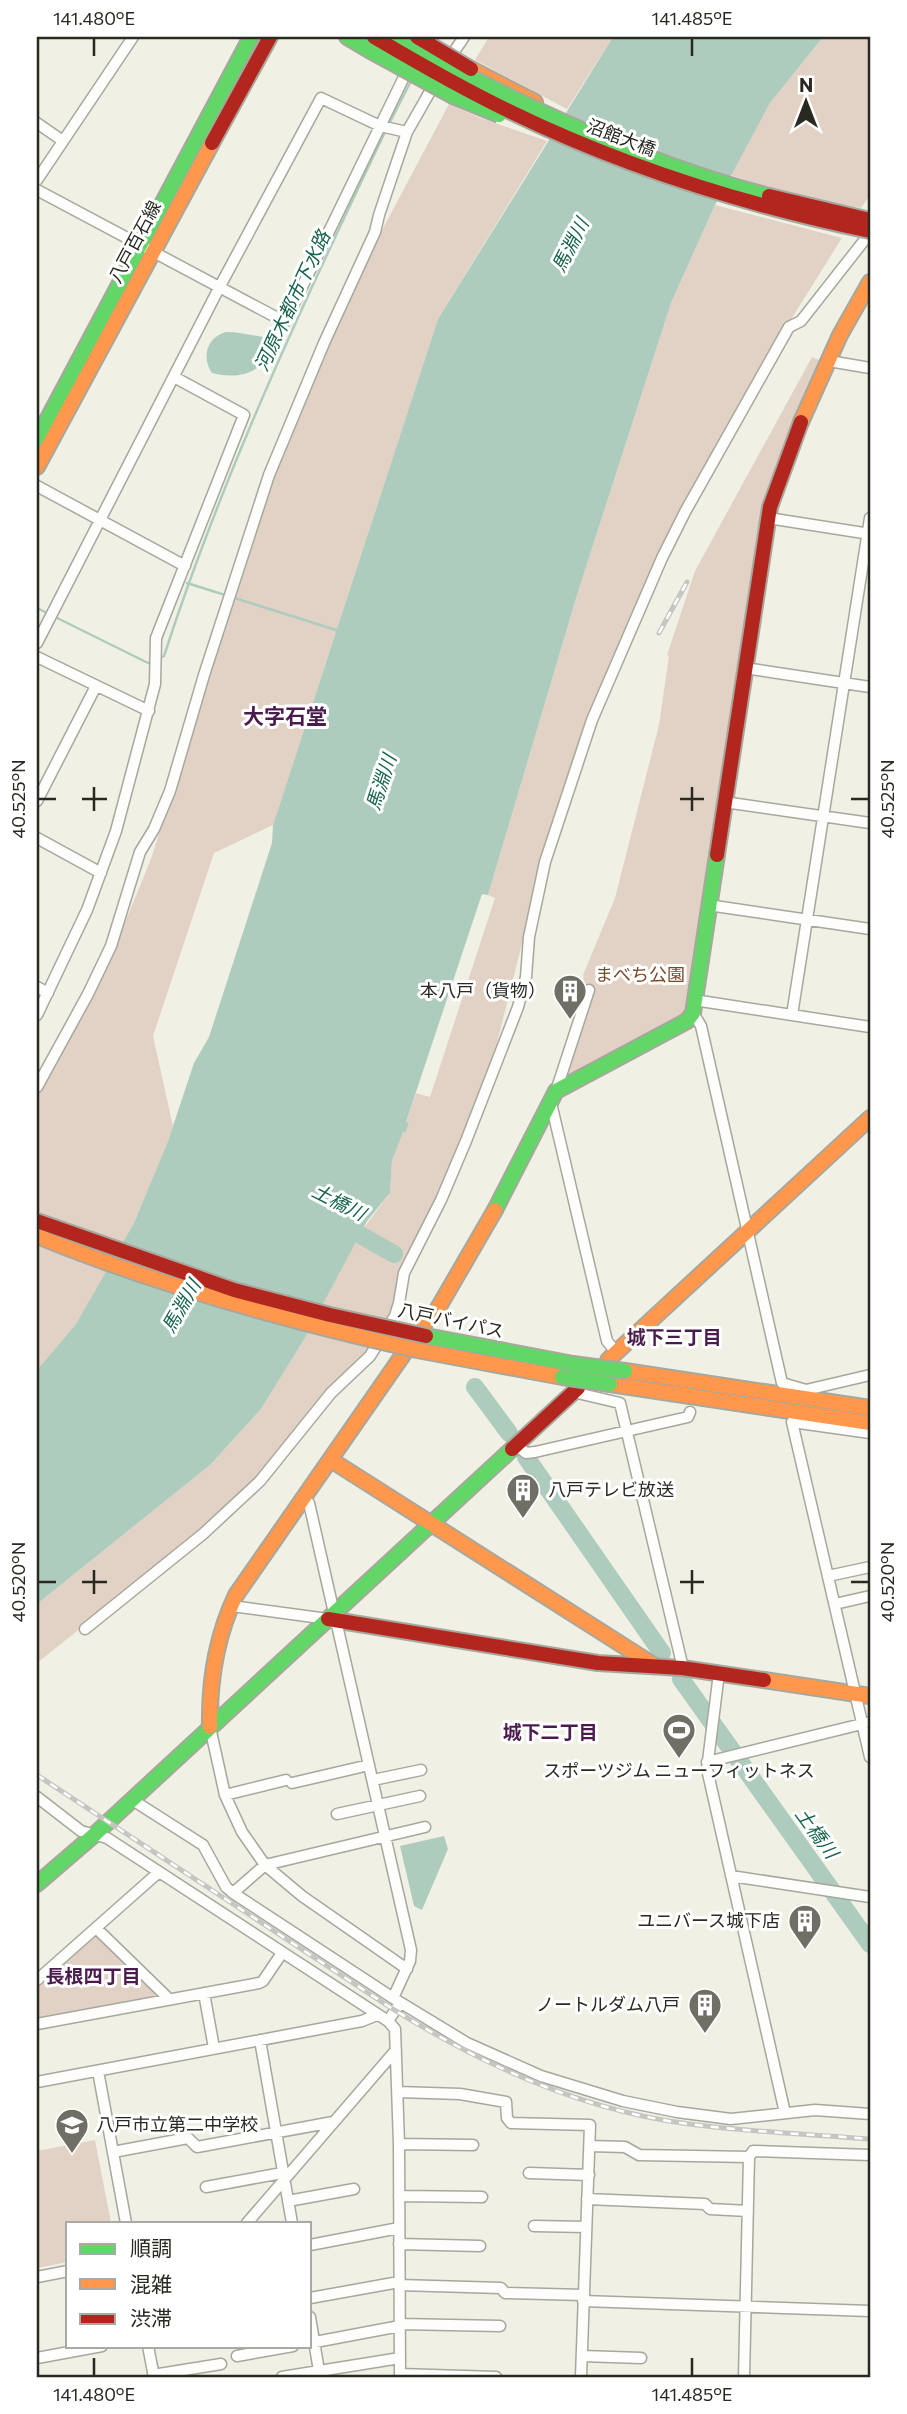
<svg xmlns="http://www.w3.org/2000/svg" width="907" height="2414" viewBox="0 0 907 2414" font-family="Commissioner,'Noto Sans JP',sans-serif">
	<rect width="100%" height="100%" fill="#f0f0e4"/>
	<path fill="#e2d2c5" d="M489 37H613L567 109 475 60Z
		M823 37H870V195L861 208 796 196 730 175 770 103Z
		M449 104 478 117 547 141 438 319 273 825 214 853 153 1036 173 1126 168 1141 134 1223 105 1276 76 1324 37 1370V1096L92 998 112 954 151 859 271 482 327 347 370 253Z
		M715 205 842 238 753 380 682 510 589 718 543 860 492 1063 438 1199 399 1273 394 1302 389 1314 365 1353 257 1479 202 1531 37 1663V1604L210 1465 261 1409 305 1338 360 1233 390 1193 392 1161 403 1131 406 1132 409 1124 406 1122 416 1093 430 1097 495 898 488 895 577 595 671 303Z
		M812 357 821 361 762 506 687 1008 681 1017 570 1080 564 1074 586 992 583 975 615 898 659 725 669 656 667 655 695 571Z
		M92 1935H97L156 1993 154 1997 37 2020V1984Z
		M95 2140 111 2223H68V2262L37 2268V2151Z"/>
	<path fill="#aeccbd" d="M613 37H823L770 103 715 205 671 303 577 595 488 895 482 894 406 1122 409 1123 406 1132H403L392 1161 390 1193 367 1221 305 1338 261 1409 210 1465 37 1604V1370L76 1324 134 1223 168 1141 194 1063 209 1037 272 843 273 825 438 319Z
		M226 332C241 332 255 336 269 338L272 345C265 373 239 380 212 373 201 357 207 337 226 332Z
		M444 1836 448 1849 422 1910 414 1906 400 1846Z"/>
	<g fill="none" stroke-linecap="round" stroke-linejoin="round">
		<path stroke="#aeccbd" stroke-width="2.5" d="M388 126 412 79
			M187 583 336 630
			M37 608 148 663 154 661
			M160 658 164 656C223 474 303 303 385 132"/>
		<path stroke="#aeccbd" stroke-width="18" d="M341 1224 394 1254
			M475 1387 509 1433
			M526 1457 662 1653
			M681 1679 870 1944"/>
		<defs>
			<path id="street" d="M447 62 464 37
				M37 123 63 141
				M407 132 436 81
				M37 180 133 37
				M37 190 285 322 403 79
				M829 361 870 368
				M37 486 185 566
				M768 518 870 534
				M37 643 219 288 321 98 380 126 407 132 379 215 375 232 324 343 269 475 204 675 170 791 154 829 140 852 111 946 88 994 37 1087
				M37 657 149 711
				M745 668 870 687
				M37 801 96 686
				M724 802 870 823
				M37 838 101 873
				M708 905 870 929
				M37 987 48 993
				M510 989 522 993
				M694 1000 870 1027
				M693 1013 701 1026 782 1383 806 1390 870 1375
				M37 1015 87 910 116 831 155 684 156 638 244 415 174 377
				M792 1015 870 518
				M556 1091 589 990
				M551 1103 607 1341 616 1352
				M573 1392 620 1403 683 1668
				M870 1433 792 1422 870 1757
				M516 1445 526 1453 535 1452 688 1417 690 1412
				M305 1499 309 1503 334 1613
				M828 1576 870 1567
				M835 1604 870 1596
				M232 1606 328 1619 337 1625C362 1734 387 1842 411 1950L410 1961 393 1998 233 1893 265 1865 425 1827
				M85 1629 203 1534 260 1481 331 1393 370 1356 395 1316 399 1303 404 1273 441 1200 466 1141 518 1007 526 977 529 937 545 862 592 720 662 558 685 512 789 327 801 321 870 233
				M719 1673 707 1769 785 2113
				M210 1727 225 1795 242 1832 265 1865 302 1896 407 1969
				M707 1762 870 1722
				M373 1780 421 1770
				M292 1783 369 1765
				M225 1795 286 1780
				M37 1797 81 1831 107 1838 388 2021 395 2029 399 2144 400 2377
				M131 1799 203 1845 226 1887 233 1893
				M337 1814 420 1796
				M731 1876 870 1897
				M96 1928 169 1999
				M37 1980 159 1872
				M204 1993 214 2048
				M393 1998 467 2043 541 2076 623 2101 677 2112 731 2119 815 2110 870 2114
				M388 2021 400 2003
				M37 2024 259 1983 263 1981 282 1953
				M260 2040 292 2223
				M98 2071 126 2223
				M37 2082 362 2021 377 2015
				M398 2092 460 2094 506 2102 507 2118 511 2123 590 2125 581 2377
				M399 2144 473 2145
				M590 2146 625 2147 639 2155 749 2157
				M113 2152 188 2138 197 2147 333 2122
				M529 2173 589 2175
				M206 2187 282 2173
				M399 2196 482 2197
				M587 2199 705 2204 710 2209 748 2211
				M288 2201 354 2189
				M247 2223 396 2050
				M534 2226 586 2227
				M399 2244 480 2246
				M310 2245 399 2228
				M37 2277 68 2271
				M399 2285 501 2288 505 2293 583 2295
				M310 2298 399 2282
				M583 2301 870 2311
				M310 2317 319 2371
				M400 2324 500 2326
				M310 2343 400 2326
				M148 2346 154 2377
				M237 2356 293 2346
				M582 2356 641 2358
				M37 2358 102 2346
				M400 2374 496 2377
				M153 2375 221 2364
				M282 2377 400 2358
				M744 2377 749 2157 753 2151 870 2155"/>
			<path id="fast" d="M347 37 369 50
				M37 439 251 37
				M495 1210 556 1091 687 1021 693 1013 717 855
				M426 1336 573 1364
				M37 1884 94 1835 512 1449"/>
			<path id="slow" d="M471 69 535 102
				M801 422 840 335 870 282
				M37 467 212 143
				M417 1350 562 1377
				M608 1360 870 1118
				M625 1371 870 1408
				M610 1384 870 1423
				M331 1460 655 1666
				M764 1680 870 1696
				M210 1727C209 1681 216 1637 236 1595L430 1316 437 1310 495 1210"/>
			<path id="jam" d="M212 143 270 37
				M717 855 770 507 801 422
				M512 1449 578 1388
				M328 1619 598 1663 682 1668 764 1680"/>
		</defs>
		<use href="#street" stroke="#a7a79e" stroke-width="13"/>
		<use href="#fast" stroke="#a7a79e" stroke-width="18"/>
		<use href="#slow" stroke="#a7a79e" stroke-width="18"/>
		<use href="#jam" stroke="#a7a79e" stroke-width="18"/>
		<use href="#street" stroke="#fdfdfb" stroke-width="10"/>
		<use href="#fast" stroke="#63d668" stroke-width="14"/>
		<use href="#slow" stroke="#ff974d" stroke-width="14"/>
		<use href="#jam" stroke="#b3261e" stroke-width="14"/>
		<defs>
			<path id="rail" d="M659 633 687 582
				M37 1775 388 2006C480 2064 580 2110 689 2124 749 2132 810 2134 870 2139"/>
		</defs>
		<use href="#rail" stroke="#c5c5c2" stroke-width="5"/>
		<use href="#rail" stroke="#fff" stroke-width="2.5" stroke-dasharray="8" stroke-linecap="butt"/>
		<defs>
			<path id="fast-bridge" d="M396 37C515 103 637 161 769 196
				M369 50 455 97 499 115
				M573 1364 625 1371
				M562 1377 610 1384"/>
			<path id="slow-bridge" d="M37 1236C160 1286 287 1321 417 1350"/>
			<path id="jam-bridge" d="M374 37C418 63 463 89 509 111 624 167 745 205 870 231
				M417 37 471 69
				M769 196 870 220
				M37 1221 234 1290 330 1315 426 1336"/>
		</defs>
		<use href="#fast-bridge" stroke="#a7a79e" stroke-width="18" stroke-linecap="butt"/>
		<use href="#slow-bridge" stroke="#a7a79e" stroke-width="18" stroke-linecap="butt"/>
		<use href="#jam-bridge" stroke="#a7a79e" stroke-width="18" stroke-linecap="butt"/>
		<use href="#fast-bridge" stroke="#63d668" stroke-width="14"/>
		<use href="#slow-bridge" stroke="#ff974d" stroke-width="14"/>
		<use href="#jam-bridge" stroke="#b3261e" stroke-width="14"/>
	</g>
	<path fill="none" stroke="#292921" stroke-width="2.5" d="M94 38V56M692 38V56M94 787V811M692 787V811M38 799H56M82 799H107M680 799H704M851 799H869M94 1570V1594M692 1570V1594M38 1582H56M82 1582H107M680 1582H704M851 1582H869M94 2358V2376M692 2358V2376"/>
	<defs>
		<symbol id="building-pin" viewBox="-11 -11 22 30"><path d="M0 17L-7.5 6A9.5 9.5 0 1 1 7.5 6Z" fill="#6f6f65" stroke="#fff"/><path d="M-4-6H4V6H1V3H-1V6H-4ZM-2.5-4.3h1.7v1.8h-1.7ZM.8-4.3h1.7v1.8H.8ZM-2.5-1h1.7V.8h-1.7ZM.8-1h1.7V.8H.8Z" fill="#fff"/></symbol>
		<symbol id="stadium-pin" viewBox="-11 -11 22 30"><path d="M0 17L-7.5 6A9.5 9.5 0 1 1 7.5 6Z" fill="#6f6f65" stroke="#fff"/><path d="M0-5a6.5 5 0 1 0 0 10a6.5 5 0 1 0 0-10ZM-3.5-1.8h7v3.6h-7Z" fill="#fff"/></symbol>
		<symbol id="school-pin" viewBox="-11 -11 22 30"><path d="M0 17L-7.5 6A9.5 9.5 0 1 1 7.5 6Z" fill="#6f6f65" stroke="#fff"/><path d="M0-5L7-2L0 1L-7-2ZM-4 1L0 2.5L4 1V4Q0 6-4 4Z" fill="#fff"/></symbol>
	</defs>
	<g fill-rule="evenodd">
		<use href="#building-pin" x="551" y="972" width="38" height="52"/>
		<use href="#building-pin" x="504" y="1471" width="38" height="52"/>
		<use href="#stadium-pin" x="660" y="1711" width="38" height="52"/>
		<use href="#building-pin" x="786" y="1902" width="38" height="52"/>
		<use href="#building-pin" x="686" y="1986" width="38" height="52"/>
		<use href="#school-pin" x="53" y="2106" width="38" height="52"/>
	</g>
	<g text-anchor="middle" stroke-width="6" stroke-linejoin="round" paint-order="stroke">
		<g font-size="18" fill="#292921" stroke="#fff">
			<text transform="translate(621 138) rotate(21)" y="6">沼館大橋</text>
			<text transform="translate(135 242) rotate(-62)" y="6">八戸百石線</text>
			<text transform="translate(451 1321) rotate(12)" y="6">八戸バイパス</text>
		</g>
		<g font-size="18" fill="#7b4929" stroke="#fff">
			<text x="640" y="981">まべち公園</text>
		</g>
		<g font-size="18" fill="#292921" stroke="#fff" text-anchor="end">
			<text x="546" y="997">本八戸（貨物）</text>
			<text x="548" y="1496" text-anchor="start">八戸テレビ放送</text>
			<text x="679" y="1777" text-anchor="middle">スポーツジム ニューフィットネス</text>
			<text x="780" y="1927">ユニバース城下店</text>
			<text x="680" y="2011">ノートルダム八戸</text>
			<text x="96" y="2131" text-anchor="start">八戸市立第二中学校</text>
		</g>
		<g font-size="19" font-style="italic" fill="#16634b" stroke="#fff">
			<text transform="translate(570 245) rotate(-63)" y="7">馬淵川</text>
			<text transform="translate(292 301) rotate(-65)" y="7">河原木都市下水路</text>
			<text transform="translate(381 782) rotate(-72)" y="7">馬淵川</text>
			<text transform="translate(339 1202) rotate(27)" y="7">土橋川</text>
			<text transform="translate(181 1306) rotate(-60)" y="7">馬淵川</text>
			<text transform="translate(817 1833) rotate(54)" y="7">土橋川</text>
		</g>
		<g font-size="19" font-weight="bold" fill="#4a1c4e" stroke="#fff">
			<text x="674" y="1344">城下三丁目</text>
			<text x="550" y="1739">城下二丁目</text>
			<text x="93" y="1983">長根四丁目</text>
		</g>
		<g font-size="21" font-weight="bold" fill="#4a1c4e" stroke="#fff">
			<text x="285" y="724">大字石堂</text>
		</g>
	</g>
	<rect width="907" height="2414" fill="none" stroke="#ffffff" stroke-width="77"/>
	<rect x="66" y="2222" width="245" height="126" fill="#ffffff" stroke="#a9a9a6" stroke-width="2"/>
	<rect x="80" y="2244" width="35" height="10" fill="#63d668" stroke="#a9a9a6" stroke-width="2"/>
	<text x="130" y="2256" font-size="21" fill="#292921">順調</text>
	<rect x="80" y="2279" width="35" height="10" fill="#ff974d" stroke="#a9a9a6" stroke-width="2"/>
	<text x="130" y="2292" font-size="21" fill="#292921">混雑</text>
	<rect x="80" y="2314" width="35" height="10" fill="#b3261e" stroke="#a9a9a6" stroke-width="2"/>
	<text x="130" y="2326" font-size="21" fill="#292921">渋滞</text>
	<g transform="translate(806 102)" stroke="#ffffff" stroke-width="5" paint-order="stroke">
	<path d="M0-5L12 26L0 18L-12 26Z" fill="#292921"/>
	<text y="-10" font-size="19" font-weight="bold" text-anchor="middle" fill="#292921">N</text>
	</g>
	<rect x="38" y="38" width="831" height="2338" fill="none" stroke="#292921" stroke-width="2.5"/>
	<g font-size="18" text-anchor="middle" fill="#292921">
		<text x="94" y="25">141.480°E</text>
		<text x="692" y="25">141.485°E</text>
		<text transform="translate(19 799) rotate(-90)" y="6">40.525°N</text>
		<text transform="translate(888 799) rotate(-90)" y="6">40.525°N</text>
		<text transform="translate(19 1582) rotate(-90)" y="6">40.520°N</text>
		<text transform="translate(888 1582) rotate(-90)" y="6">40.520°N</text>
		<text x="94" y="2401">141.480°E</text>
		<text x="692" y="2401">141.485°E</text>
	</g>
</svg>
